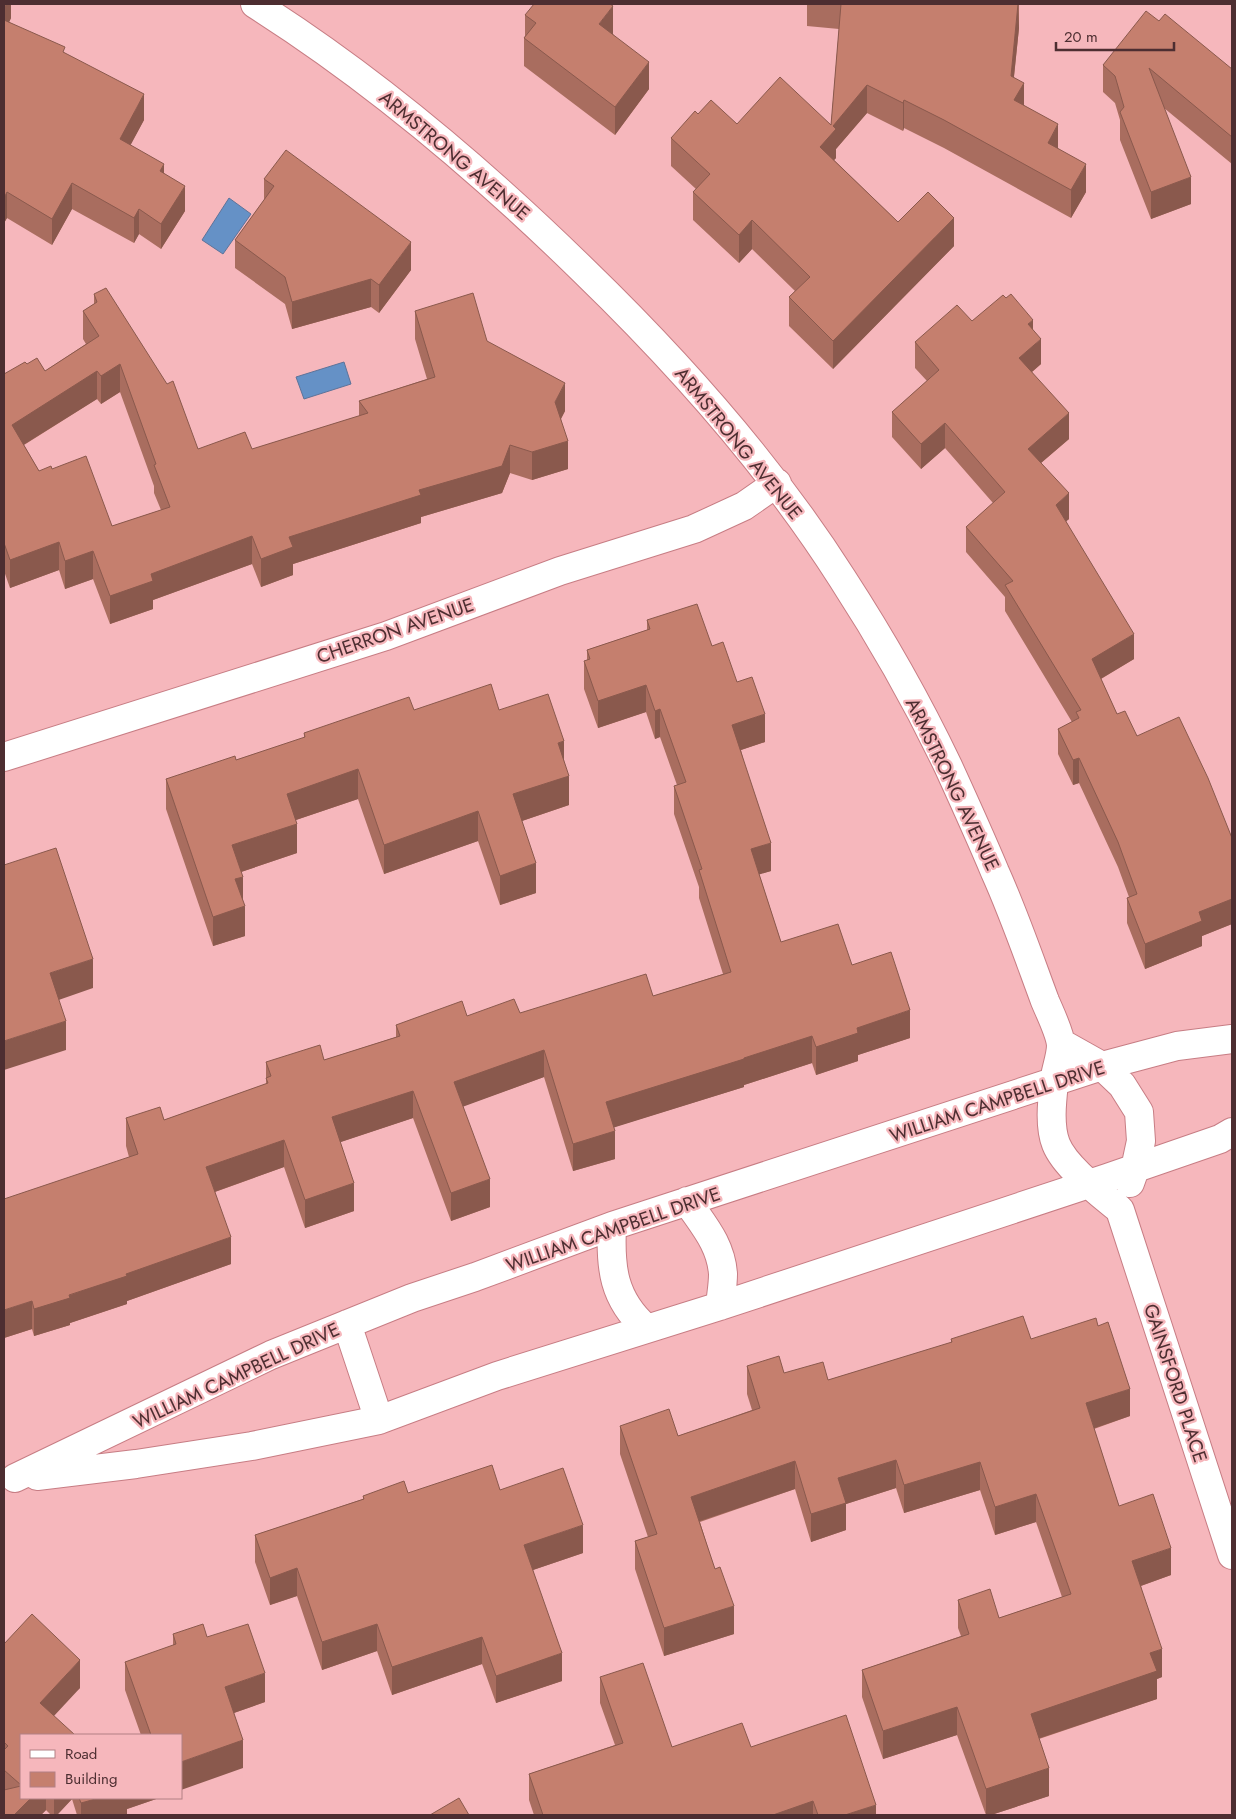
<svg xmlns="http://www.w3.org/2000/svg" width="1236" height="1819" viewBox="0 0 1236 1819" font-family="Jost,sans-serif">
	<rect width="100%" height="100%" fill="#f6b7bc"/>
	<path fill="#6591c6" stroke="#5e7399" d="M229 198 251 214 223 254 202 240Z
		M344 362 351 384 304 399 296 377Z"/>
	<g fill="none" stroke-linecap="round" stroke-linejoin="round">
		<defs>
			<path id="minor" d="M255 4C375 80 483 172 584 271 680 364 770 465 842 578 881 638 917 701 948 766 964 801 980 836 995 872 1014 914 1029 958 1045 1001 1050 1013 1060 1033 1061 1045 1061 1057 1055 1071 1054 1083 1052 1101 1049 1126 1056 1144 1065 1167 1101 1194 1120 1210L1232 1555
				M4 757 386 636 560 571 694 529 744 506 777 483
				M1061 1043 1102 1066 1122 1085 1139 1112 1141 1141 1135 1169 1130 1183
				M687 1201C703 1225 721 1244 723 1274 723 1285 721 1295 720 1306
				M612 1226C610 1267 613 1299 646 1328
				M347 1324 379 1420
				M37 1476 136 1464 252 1446 379 1420 497 1376 720 1306 1107 1178 1220 1139 1232 1132
				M15 1478 271 1355 412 1298 475 1277 612 1226 1102 1066 1177 1046 1232 1039"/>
		</defs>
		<use href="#minor" stroke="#c77d84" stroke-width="30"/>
		<use href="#minor" stroke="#fff" stroke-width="28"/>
	</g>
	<path fill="#a96d5f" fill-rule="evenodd" d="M4 4H11V18L9 22 65 53 144 120 130 145 164 173 185 211 161 249 139 234 134 243 72 209 52 245 7 218 4 223Z
		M807 4H1019V28L1014 77 1024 105 1058 148 1086 192 1071 218 944 148 904 128 903 131 867 113 836 149V158L834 160 898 222 954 246 833 369 789 326V297L795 291 752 249 739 263 693 220V192L696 189 671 166V138L698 114 737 124 831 125 839 29 807 26Z
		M525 15 613 34 649 89 615 135 524 66V38L525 36Z
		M1159 21 1232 69V164L1164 108 1191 204 1151 219 1120 140V120L1115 103 1103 92V65Z
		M264 179 411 270 379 313 371 307 292 329 285 304 235 268V240L264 200Z
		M94 294 198 449H252L359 416V401L427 379 415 339V311L487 341 565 411 561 419 568 469 532 480 510 473 502 493 421 517V523L293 564V575L261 587 252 564 153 600V609L110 624 93 579 65 589 59 570 10 588 4 571V374L27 364 45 371 86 344 83 339V311L94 304ZM120 392 154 486V493L161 510 112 526 52 469 39 471 24 445 97 399 101 404Z
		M1006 298 1033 330 1041 364 1032 372 1069 439 1041 463 1069 519 1066 521 1134 659 1101 679 1117 714 1232 838V924L1202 936V946L1145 969 1127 923V898L1129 897 1118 867 1079 783 1073 785 1058 754V729L1072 722 1005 611V597L966 552V527L993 503 945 448 921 469 892 437V412L927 381 915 368V342L972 321Z
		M647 620 712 646 737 682 765 742 741 750 771 871 759 874 781 942 852 965 910 1038 858 1055V1061L816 1075 812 1063 744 1085V1087L614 1127 615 1159 573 1171 544 1077 463 1106 490 1207 451 1221 413 1118 340 1142 354 1211 305 1228 284 1167 215 1192 231 1264 127 1301V1304L70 1323V1325L34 1336 32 1329 4 1338 129 1157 126 1146V1118L164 1120 266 1084V1062L324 1060 396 1037V1025L467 1016 520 1013 653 996 723 974 699 898V887L674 814V786L677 785 660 737 655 739 646 712 598 728 584 689V661L587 660V650L647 630Z
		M414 710H499L564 760 569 805 522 821 536 893 500 905 478 841 384 874 358 799 296 820 297 853 241 872 245 936 213 946 166 809V779L236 760 304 738V733Z
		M1098 1326 1130 1416 1094 1429 1119 1506 1171 1575 1141 1586 1162 1677 1157 1679V1699L1039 1739 1049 1796 991 1815H986L957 1735 883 1759 862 1697V1670L961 1636 958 1628V1600L999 1618 1062 1597 1036 1522 995 1535 980 1490 904 1513 896 1488 846 1504V1530L811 1542 795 1489 700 1522 734 1634 664 1656 635 1569V1541L648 1537 620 1454V1426L678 1436 752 1410 747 1394V1366L784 1373 828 1380 951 1343V1339H1031Z
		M500 1490 583 1553 533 1570 562 1681 496 1703 482 1664 392 1695 377 1651 322 1670 297 1596 270 1605 255 1562V1535L363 1499V1496L408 1493Z
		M173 1634 207 1637 265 1702 234 1713 243 1768 181 1735H141L125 1690V1662L173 1646Z
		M4 1644 80 1688 21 1735V1798H159L127 1809V1815H77L72 1799 57 1815H51L46 1810 41 1815H4Z
		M600 1677 672 1747H751L876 1815H534L529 1800V1774L615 1745 600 1703Z"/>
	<path fill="#8a594d" d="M6 4H11V18L4 33V8Z
		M1018 4 1019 28 1011 104V76Z
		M613 6V34L599 52V24Z
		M649 62V89L615 135V107Z
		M1024 83V111L1014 100Z
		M867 85V113L836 149V158L820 175V147L833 126Z
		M144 94V120L120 165V139Z
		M904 100V128L903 131V103Z
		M1058 124V152L1048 143Z
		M164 164V189L160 171Z
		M1086 164V192L1071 218V190Z
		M1191 177V204L1151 219V192Z
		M72 183V209L52 245V219Z
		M185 186V211L161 249V224Z
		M7 192V218L4 223V198Z
		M139 209V234L134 243V218Z
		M954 218V246L833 369V341Z
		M752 220V249L739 263V235Z
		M411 242V270L379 313V285Z
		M371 279V307L292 329V302Z
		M1033 320V345L1028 324Z
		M1041 339V364L1019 383V358Z
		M120 364V392L101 404V376Z
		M97 371V399L12 452V425Z
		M565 383V411L555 430V402Z
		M1069 413V439L1028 474V449Z
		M945 423V448L921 469V444Z
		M568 441V469L532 480V452Z
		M510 445V473L502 493 421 517V523L293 564V575L261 587V559L289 537 419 490Z
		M1069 493V519L1056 530V505Z
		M252 536V564L153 600V609L110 624V596L151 574Z
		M59 542V570L10 588V560Z
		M93 551V579L65 589V561Z
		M1134 634V659L1092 684V659Z
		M646 685V712L598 728V701Z
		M660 709V737L655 739V711Z
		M765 714V742L732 753V725Z
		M564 741V771L558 743Z
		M1079 758V783L1073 785V760Z
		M358 769V799L287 823V794Z
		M569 776V805L513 824V794Z
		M478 811V841L384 874V845Z
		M297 824V853L232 875V845Z
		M771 843V871L751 877V849Z
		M536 863V893L500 905V876Z
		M243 877V906L235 879Z
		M1232 899V924L1202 936V946L1145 969V944L1199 912Z
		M245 906V936L213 946V917Z
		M93 959V988L50 1003V973Z
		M910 1010V1038L858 1055V1061L816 1075V1047L857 1028Z
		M66 1021V1050L4 1070V1041Z
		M812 1036V1063L744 1085V1087L606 1130V1102Z
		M544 1050V1077L454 1110V1082Z
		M413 1091V1118L332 1145V1117Z
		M615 1131V1159L573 1171V1144Z
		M284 1140V1167L206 1195V1167Z
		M490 1179V1207L451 1221V1193Z
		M354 1183V1211L305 1228V1200Z
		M231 1237V1264L127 1301V1304L70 1323V1325L34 1336V1309L126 1274Z
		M32 1301V1329L4 1338V1310Z
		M1130 1389V1416L1086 1431V1403Z
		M896 1460V1488L846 1504V1530L811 1542V1514L838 1478Z
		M795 1461V1489L691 1524V1497Z
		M980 1462V1490L904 1513V1485Z
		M1036 1494V1522L995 1535V1507Z
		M583 1525V1553L524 1573V1545Z
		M1171 1548V1575L1132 1589V1561Z
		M297 1568V1596L270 1605V1578Z
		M734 1606V1634L664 1656V1628Z
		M377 1624V1651L322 1670V1642Z
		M482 1637V1664L392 1695V1667Z
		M1162 1649V1677L1157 1679V1699L1031 1741V1714L1150 1653Z
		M562 1653V1681L496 1703V1676Z
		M80 1660V1688L40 1731V1703Z
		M265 1673V1702L225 1716V1687Z
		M957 1707V1735L883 1759V1731Z
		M243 1740V1768L181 1790V1762Z
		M1049 1768V1796L991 1815H986V1789Z
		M31 1798H46V1810L41 1815H14Z
		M54 1798H72V1799L57 1815H54Z
		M99 1798H159L127 1809V1815H81V1803Z
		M813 1801V1815H773Z
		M876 1805V1815H845Z"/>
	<path fill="#c57f6e" stroke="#8a594d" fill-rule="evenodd" d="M534 4H610L613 6 599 24 649 62 615 107 524 38 536 23 525 15Z
		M841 4H1018L1011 76 1024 83 1014 100 1058 124 1048 143 1086 164 1071 190 944 120 904 100 903 103 867 85 833 126 836 129 820 147 898 222 928 192 954 218 833 341 789 297 810 277 752 220 739 235 693 192 710 174 671 138 695 111 698 114 711 100 737 124 780 77 831 125Z
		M1146 11 1159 21 1165 14 1232 69V137L1149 68 1191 177 1151 192 1120 112 1124 107 1115 76 1103 65Z
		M4 20 65 47 63 52 144 94 120 139 164 164 160 171 185 186 161 224 139 209 134 218 72 183 52 219 7 192 4 198Z
		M286 150 411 242 379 285 371 279 292 302 285 277 235 240 274 186 264 179Z
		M106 288 167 384 173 381 198 449 245 432 252 449 368 413 359 401 435 377 415 311 473 293 487 341 565 383 555 402 568 441 532 452 510 445 502 466 419 490 421 495 289 537 293 547 261 559 252 536 151 574 153 581 110 596 93 551 65 561 59 542 10 560 4 543V374L25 362 27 364 37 358 45 371 99 336 83 311 97 302 94 294ZM120 364 156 464 154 465 170 507 112 526 86 456 52 469 51 466 39 471 12 425 97 371 101 376Z
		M1011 294 1033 320 1028 324 1041 339 1019 358 1069 413 1028 449 1069 493 1056 505 1134 634 1092 659 1117 714 1125 711 1137 736 1179 717 1208 778 1232 838V899L1199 912 1202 921 1145 944 1127 898 1137 894 1118 842 1079 758 1073 760 1058 729 1079 718 1076 712 1081 710 1005 585 1013 581 966 527 1005 492 945 423 921 444 892 412 939 370 915 342 957 305 972 321 1003 295 1006 298Z
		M697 604 712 646 723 642 737 682 752 677 765 714 732 725 771 843 751 849 781 942 838 924 852 965 891 952 910 1010 857 1028 858 1033 816 1047 812 1036 744 1058V1059L606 1102 615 1131 573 1144 544 1050 454 1082 490 1179 451 1193 413 1091 332 1117 354 1183 305 1200 284 1140 206 1167 231 1237 126 1274 127 1276 69 1295 70 1298 34 1309 32 1301 4 1310V1199L138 1154 126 1118 160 1107 164 1120 268 1083 266 1078 271 1076 266 1062 320 1045 324 1060 400 1036 396 1025 462 1001 467 1016 514 999 520 1013 646 974 653 996 731 972 699 870 702 869 674 786 686 782 660 709 655 711 646 685 598 701 584 661 590 659 587 650 650 629 647 620Z
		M491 684 499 710 548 694 564 741 558 743 569 776 513 794 536 863 500 876 478 811 384 845 358 769 287 794 297 824 232 845 243 877 235 879 245 906 213 917 166 779 235 756 236 760 305 737 304 733 409 697 414 710Z
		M56 848 93 959 50 973 66 1021 4 1041V865Z
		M1023 1316 1031 1339 1096 1318 1098 1326 1108 1322 1130 1389 1086 1403 1119 1506 1153 1494 1171 1548 1132 1561 1162 1649 1150 1653 1157 1671 1031 1714 1049 1768 986 1789 957 1707 883 1731 862 1670 969 1634 958 1600 990 1589 999 1618 1071 1594 1036 1494 995 1507 980 1462 904 1485 896 1460 838 1478 846 1503 811 1514 795 1461 691 1497 715 1569 720 1567 734 1606 664 1628 635 1541 657 1534 620 1426 669 1409 678 1436 760 1408 747 1366 779 1356 784 1373 823 1362 828 1380 952 1342 951 1339Z
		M492 1465 500 1490 563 1468 583 1525 524 1545 562 1653 496 1676 482 1637 392 1667 377 1624 322 1642 297 1568 270 1578 255 1535 364 1499 363 1496 404 1481 408 1493Z
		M32 1614 80 1660 40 1703 75 1735H21V1785L4 1770V1750L8 1746 4 1742V1644Z
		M203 1624 207 1637 248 1624 265 1673 225 1687 243 1740 181 1762V1735H151L125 1662 176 1644 173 1634Z
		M643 1663 672 1747 742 1723 751 1747 846 1715 876 1805 845 1815H818L813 1801 773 1815H543L529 1774 623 1743 600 1677Z
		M21 1786V1798H31L14 1815H4V1790Z
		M79 1798H99L81 1803Z
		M459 1798 469 1815H430Z"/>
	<g text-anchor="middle" stroke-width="4.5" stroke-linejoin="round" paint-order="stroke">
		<g font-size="19" fill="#4d2e31" stroke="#f6b7bc">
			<text transform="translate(455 155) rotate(40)" y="7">ARMSTRONG AVENUE</text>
			<text transform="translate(739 443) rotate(51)" y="7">ARMSTRONG AVENUE</text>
			<text transform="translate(395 630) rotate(-19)" y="7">CHERRON AVENUE</text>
			<text transform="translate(953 784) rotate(64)" y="7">ARMSTRONG AVENUE</text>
			<text transform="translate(997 1101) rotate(-18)" y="7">WILLIAM CAMPBELL DRIVE</text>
			<text transform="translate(613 1229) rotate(-19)" y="7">WILLIAM CAMPBELL DRIVE</text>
			<text transform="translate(236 1375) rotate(-25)" y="7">WILLIAM CAMPBELL DRIVE</text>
			<text transform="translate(1176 1383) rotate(72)" y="7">GAINSFORD PLACE</text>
		</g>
	</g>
	<rect width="1236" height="1819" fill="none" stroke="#4d2e31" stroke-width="10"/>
	<rect x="20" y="1734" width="162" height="65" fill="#f6b7bc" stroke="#b28084"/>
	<rect x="30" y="1750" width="25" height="8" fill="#ffffff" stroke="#b28084"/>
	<text x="65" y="1759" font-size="15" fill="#4d2e31">Road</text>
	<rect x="30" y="1772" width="25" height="15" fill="#c57f6e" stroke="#b28084"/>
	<text x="65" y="1784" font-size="15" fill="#4d2e31">Building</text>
	<path d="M1056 42v8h118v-8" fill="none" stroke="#4d2e31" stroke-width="2.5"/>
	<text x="1064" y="42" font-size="15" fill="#4d2e31" stroke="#f6b7bc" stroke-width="4" paint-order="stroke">20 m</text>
</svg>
